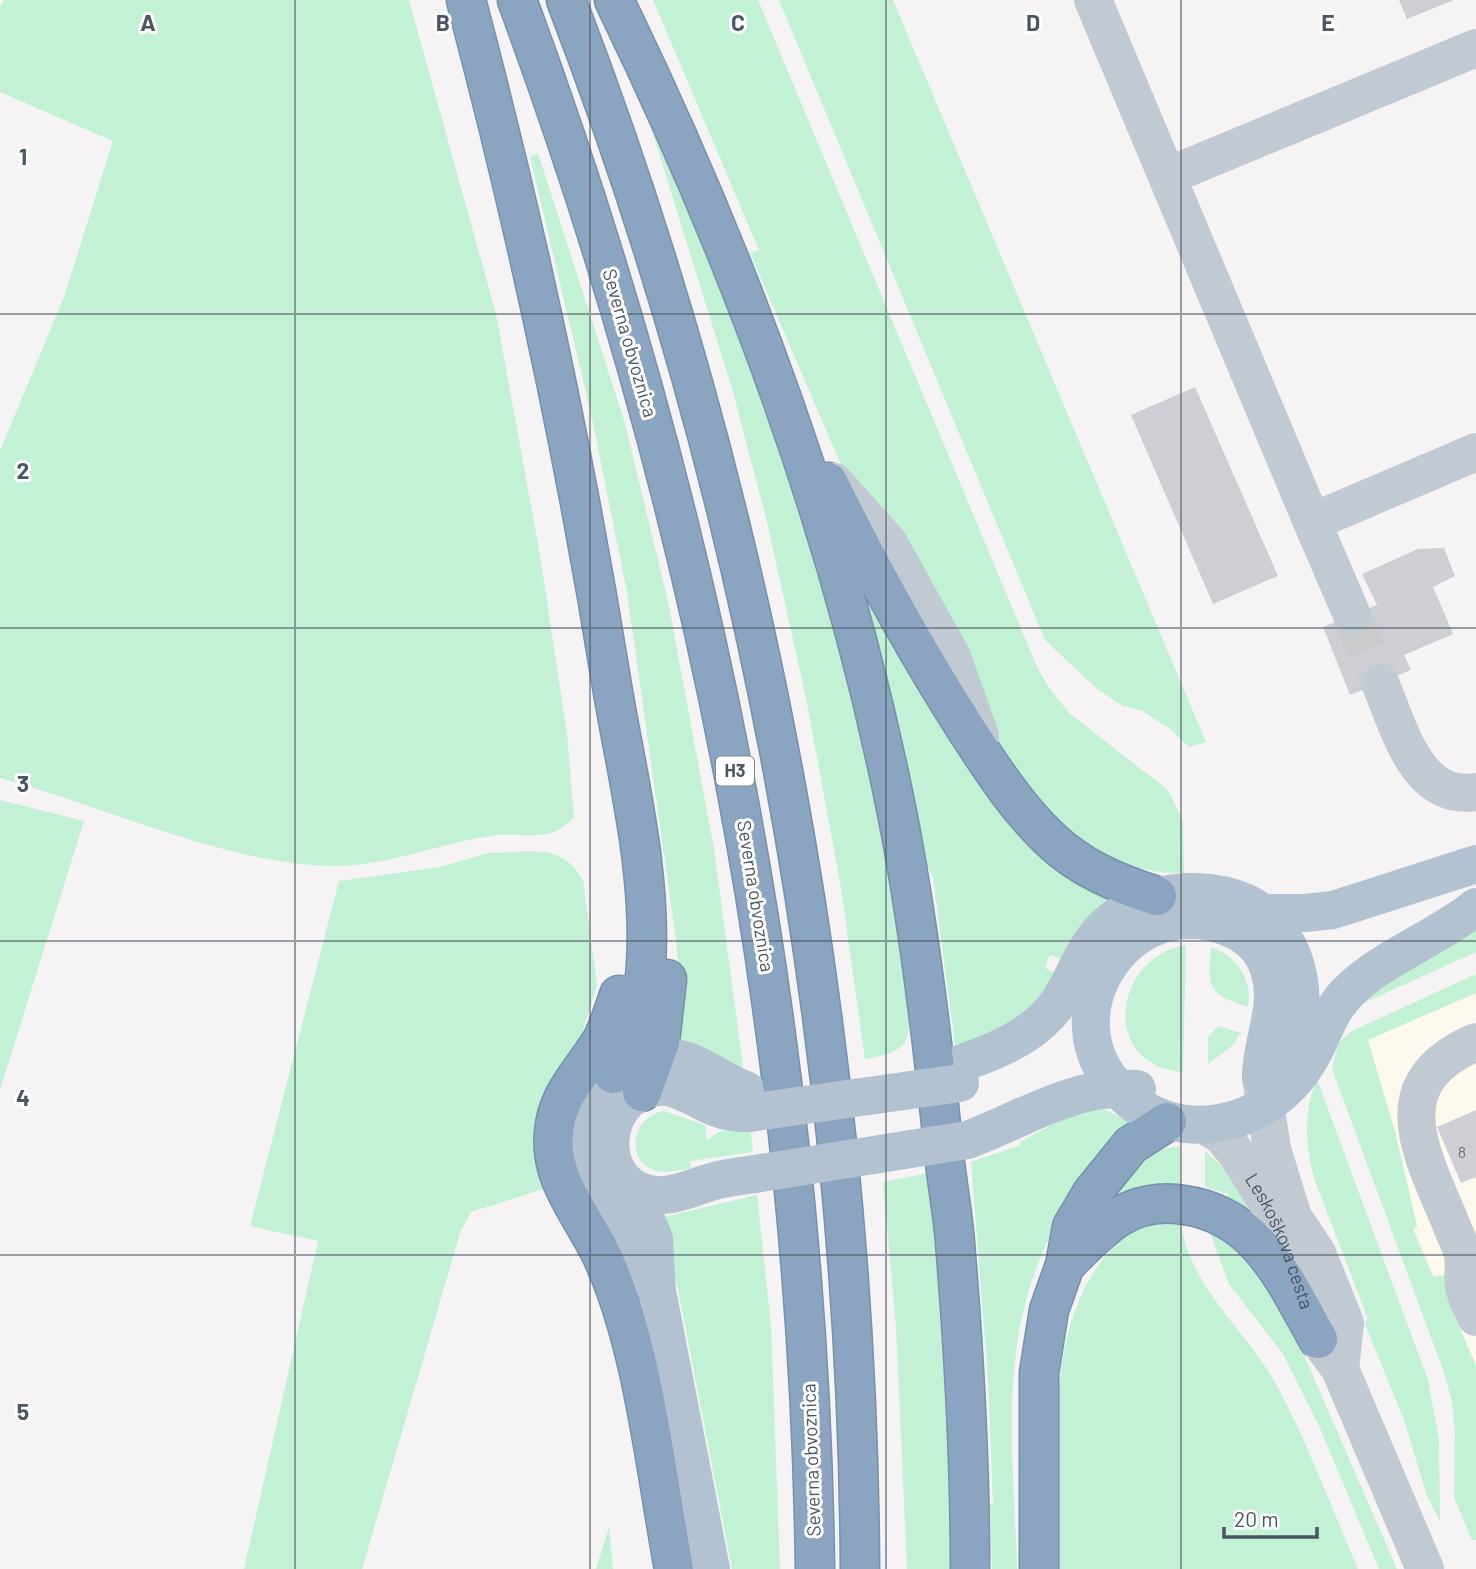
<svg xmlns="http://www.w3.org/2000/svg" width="1476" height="1569" viewBox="0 0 1476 1569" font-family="Barlow,sans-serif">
	<rect width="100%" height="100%" fill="#f5f3f3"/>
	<path fill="#fdf9ef" d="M1476 993V1377L1342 1050Z"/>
	<path fill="#c3f1d5" d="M4 0H409L496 314 540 555 567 734 574 817C551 845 522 831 490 836 438 844 387 866 334 866 229 865 102 806 0 778V451L64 297 113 141 0 92V7Z
		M653 0H758L1037 667 1048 686 1069 713 1168 790 1183 821 1184 873C1089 875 1029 804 991 725L842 467 750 253 759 250Z
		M779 0H893L1206 742 1189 747 1169 728 1142 711 1123 706 1097 689 1045 640Z
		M645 108H648L772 420 828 602 866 756 914 1022 909 1023C911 1051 888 1055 865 1059L841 888 806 698 767 522 733 392Z
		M538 153 624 420 668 601 714 849 744 1074 675 1045 679 975 676 940 627 592 592 418 530 157Z
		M856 574 900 646 1118 898 1062 960 1050 955 1045 968 1056 973C1041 1014 994 1033 955 1045L933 877 926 865Z
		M0 800 84 821 0 1090Z
		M488 853C528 853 561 841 583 880L597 985 577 1050 547 1188 471 1212 460 1233 362 1569H244L318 1241 250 1226 339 881 440 867Z
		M1476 931V952L1357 1006 1370 992Z
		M1186 945 1183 1072C1101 1067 1111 958 1186 945Z
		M1211 947C1237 956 1253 980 1248 1007 1207 994 1208 988 1211 947Z
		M1476 974V993L1368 1040 1396 1135 1417 1226 1413 1229 1433 1277 1444 1275 1448 1279 1447 1297 1476 1366V1540H1472L1454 1497 1455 1435 1452 1401 1443 1370 1332 1069 1338 1043 1352 1031Z
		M1218 1026 1241 1033 1232 1046 1208 1064V1037Z
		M1317 1079 1428 1380 1439 1440 1440 1521 1427 1496 1404 1420 1364 1322 1368 1319 1315 1181C1305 1145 1303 1114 1317 1079Z
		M1103 1109 1131 1122C1124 1130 1119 1128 1112 1137 1071 1190 1036 1251 1022 1317 1004 1398 1015 1487 1017 1569H992L990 1504H993L988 1378 971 1162 1020 1145V1142L1065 1118Z
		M664 1111 705 1125 707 1140 719 1132 750 1127 753 1152 690 1161 691 1168C681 1170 668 1173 657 1171 623 1162 632 1116 664 1111Z
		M1180 1146V1184L1155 1185 1116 1196 1114 1192C1134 1170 1149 1149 1180 1146Z
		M1205 1151 1227 1171 1254 1215 1227 1199 1228 1194 1205 1187Z
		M928 1173C940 1305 951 1436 951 1569H907L896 1327 883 1182Z
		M757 1195 771 1325 780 1569H732L664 1217Z
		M1168 1223 1181 1224C1191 1290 1248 1331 1278 1388 1309 1446 1332 1509 1358 1569H1059C1057 1473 1040 1323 1112 1249 1121 1240 1130 1230 1142 1226 1150 1224 1160 1224 1168 1223Z
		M1209 1230 1233 1244 1280 1300 1397 1569H1379L1319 1426 1283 1354 1229 1284Z
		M609 1527 613 1569H596Z"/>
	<path fill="#cdcfd5" d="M1399 0H1454L1407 19Z
		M1195 387 1278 576 1213 604 1131 415Z
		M1444 548 1455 576 1433 587 1453 634 1404 655 1411 670 1350 695 1323 627 1377 605 1362 574 1418 549Z
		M1476 1110V1177L1461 1183 1437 1127Z"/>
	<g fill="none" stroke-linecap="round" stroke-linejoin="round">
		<path stroke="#caccce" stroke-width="38" stroke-dasharray="38 19" stroke-linecap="butt" d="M1352 615 1380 683"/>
		<defs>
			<path id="highway" d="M466 0C526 226 575 455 612 686 627 776 652 872 646 965 644 1005 632 1039 613 1074
				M517 0C703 503 808 1032 815 1569
				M566 0C756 493 857 1041 860 1569
				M614 0C740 259 844 540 899 823 920 933 933 1043 944 1154 947 1184 953 1213 955 1243 964 1351 970 1460 970 1569
				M828 482C870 567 915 649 966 729 991 767 1016 807 1050 839 1080 868 1118 884 1157 896
				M619 995C614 1010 609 1026 602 1040 583 1072 557 1093 554 1133 549 1179 582 1214 601 1254 643 1342 656 1472 674 1569
				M642 1092 660 1042 667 979
				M1065 1265C1081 1249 1098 1231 1117 1218 1137 1205 1161 1201 1184 1205 1258 1215 1285 1281 1318 1339
				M1039 1569V1373L1049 1310 1065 1265 1072 1227 1092 1193 1131 1145 1167 1122"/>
		</defs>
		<use href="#highway" stroke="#7690ad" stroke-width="41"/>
		<g stroke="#c1cad2" stroke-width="38">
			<path d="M1093 0 1312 522 1476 452"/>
			<path d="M1168 176 1476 48"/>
			<path d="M834 482 888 542 952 657 980 736"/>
			<path d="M1312 522 1352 615"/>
			<path d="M1380 683C1399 726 1415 801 1476 792"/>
			<path d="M1476 1042C1383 1082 1419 1148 1449 1219 1453 1231 1460 1243 1463 1255 1465 1265 1462 1277 1464 1287 1466 1297 1472 1308 1476 1317"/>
			<path d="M1261 1077 1272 1149 1293 1217 1317 1253 1345 1323 1340 1369"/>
			<path id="s1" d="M1206 1126 1222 1136 1237 1154 1267 1202 1285 1240 1318 1339 1340 1369 1425 1569"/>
		</g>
		<path stroke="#b3c2d1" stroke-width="38" d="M1261 913H1305L1333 910 1476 864
			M957 1065C987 1054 1018 1043 1042 1021 1066 1000 1073 971 1090 945 1109 914 1149 894 1185 892 1210 891 1241 896 1261 912 1306 950 1315 1022 1274 1064
			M1261 1077C1261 1042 1280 1008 1270 973 1265 953 1251 938 1234 930 1134 882 1042 1013 1120 1091 1177 1149 1269 1128 1309 1060 1323 1037 1328 1012 1348 992 1383 957 1436 939 1476 907
			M749 1113C738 1113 727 1112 717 1108 694 1100 677 1082 651 1088 602 1100 594 1177 645 1193 667 1200 687 1189 708 1183 723 1178 739 1176 755 1174
			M967 1140C1024 1119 1074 1084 1137 1089
			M633 1188 654 1239 657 1291 711 1569
			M657 1291C643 1265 630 1240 615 1215 609 1205 599 1196 592 1185 570 1151 578 1106 608 1079 625 1064 650 1055 673 1058 701 1061 719 1081 746 1090"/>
		<use href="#highway" stroke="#8ba5c1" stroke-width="38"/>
		<path stroke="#b3c2d1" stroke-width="38" d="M749 1113 960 1083
			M755 1174 967 1140"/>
	</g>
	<path fill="none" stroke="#4a5661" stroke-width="2" stroke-opacity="0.55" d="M295 0V1569M590 0V1569M886 0V1569M1181 0V1569M0 314H1476M0 628H1476M0 941H1476M0 1255H1476"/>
	<g text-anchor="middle" stroke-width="6" stroke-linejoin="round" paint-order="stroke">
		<g font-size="16" fill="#6b747e">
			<text x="1462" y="1158">8</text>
		</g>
		<rect fill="#fff" stroke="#808990" stroke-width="2" x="716" y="756.5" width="38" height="29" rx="5"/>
		<g font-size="18" font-weight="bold" fill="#4a5661">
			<text x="735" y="777">H3</text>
		</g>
		<g font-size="19" fill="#4a5661" stroke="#fff">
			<text transform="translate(630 343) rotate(74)" y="7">Severna obvoznica</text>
			<text transform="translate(756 896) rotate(81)" y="7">Severna obvoznica</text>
			<text dy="7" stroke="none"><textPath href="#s1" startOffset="140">Leskoškova cesta</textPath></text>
			<text transform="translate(811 1460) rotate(-92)" y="7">Severna obvoznica</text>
		</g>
	</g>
	<g font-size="23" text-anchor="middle" font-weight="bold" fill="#4a5661" stroke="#fff" stroke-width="6" stroke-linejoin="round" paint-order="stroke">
		<text x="148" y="31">A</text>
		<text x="443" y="31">B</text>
		<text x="738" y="31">C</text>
		<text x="1033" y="31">D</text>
		<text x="1328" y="31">E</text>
		<text x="23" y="165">1</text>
		<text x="23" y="479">2</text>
		<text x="23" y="792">3</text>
		<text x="23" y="1106">4</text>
		<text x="23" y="1420">5</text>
	</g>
	<path d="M1224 1527v10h93v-10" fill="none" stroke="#4a5661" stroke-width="3.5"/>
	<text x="1234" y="1527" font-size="21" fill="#4a5661" stroke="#ffffff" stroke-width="5" paint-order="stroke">20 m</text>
</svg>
